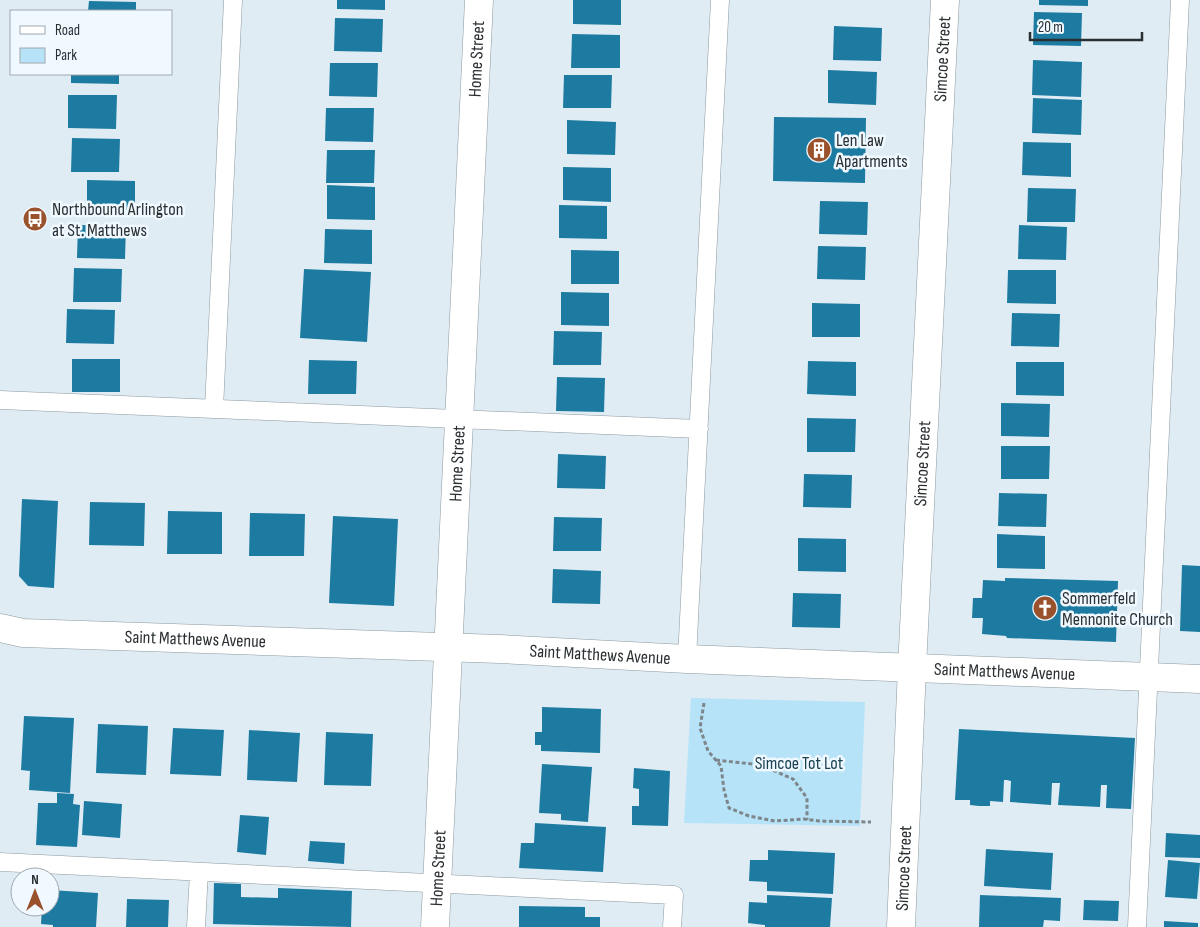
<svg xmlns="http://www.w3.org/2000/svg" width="1200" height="927" viewBox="0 0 1200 927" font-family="'Sofia Sans Condensed',sans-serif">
	<rect width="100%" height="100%" fill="#dfecf4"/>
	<path fill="#b7e3f9" d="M691 698 865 702 860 826 684 823Z"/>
	<path fill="#1d7ba1" d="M337 0H385V10L337 9Z
		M573 0H621V25L573 24Z
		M1039 0H1088V6L1039 5Z
		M89 1 136 2V11H88Z
		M1034 12 1082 13 1081 46 1033 45Z
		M335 18 383 19 382 52 334 51Z
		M834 26 882 28 881 61 833 60Z
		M572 34 620 35V68H571Z
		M1033 60 1082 62 1081 97 1032 95Z
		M330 63H378L377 97 329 96Z
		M828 70 877 72 876 105 828 103Z
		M71 74H119V84L71 83Z
		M564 75H612L611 108H563Z
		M68 95H117L116 129 68 128Z
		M1033 98 1082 100 1081 135 1032 133Z
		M326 108H374L373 142 325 141Z
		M774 117 866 118 865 183 773 181Z
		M567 120 616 122 615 155 567 154Z
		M72 138 120 139 119 172H71Z
		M1023 142 1071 143V177L1022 175Z
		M327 150H375L374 183H326Z
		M563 167 611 168V202L563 200Z
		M87 180 135 181V214L87 213Z
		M327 185 375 187V220L327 219Z
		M1028 188 1076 189 1075 222H1027Z
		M820 201 868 202 867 235 819 234Z
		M559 205 607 206V239L559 238Z
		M78 225 126 226 125 259 77 258Z
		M1019 225 1067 227 1066 260 1018 259Z
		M325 229 372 230V264L324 263Z
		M818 246 866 247 865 280 817 279Z
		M571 250 619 251V284H571Z
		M74 268 122 269 121 302H73Z
		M304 269 371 272 367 342 300 338Z
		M1008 270H1056V304L1007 303Z
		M561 292 609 293V326L561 325Z
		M812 303 860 304V337H812Z
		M67 309 115 310 114 344 66 343Z
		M1012 313 1060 314 1059 347 1011 346Z
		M554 331 602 332 601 365H553Z
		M72 359H120V392H72Z
		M309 360 357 361 356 394H308Z
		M808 361 856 362V396L807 394Z
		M1016 362H1064V396L1016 395Z
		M557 377 605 378 604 412 556 411Z
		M1001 403 1050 404 1049 437 1001 436Z
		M807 418 856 419 855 452H807Z
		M1001 446H1050L1049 479H1001Z
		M558 454 606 456 605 489 557 488Z
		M804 474 852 475 851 508 803 507Z
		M999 493 1047 494 1046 527 998 526Z
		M22 499 58 501 54 588 28 586 19 576Z
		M90 502 145 503 144 546 89 545Z
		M168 511 222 512V554H167Z
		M250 513 305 514 304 556H249Z
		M333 516 398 519 394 606 329 603Z
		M554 517 602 518 601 551H553Z
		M997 534 1045 536V569L997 568Z
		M798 538 846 539V572L798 571Z
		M1182 565 1200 566V632L1180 631Z
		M553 569 601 571 600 604 552 603Z
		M1005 578 1118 581 1116 642 1007 638 1006 636 982 634 983 618H972L973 598H982L983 580 1005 581Z
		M793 593 841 594 840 628 792 627Z
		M542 707 601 709 600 753 541 751V745H535V732H542Z
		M24 716 74 718 70 793 29 790 30 771 21 770Z
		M98 724 148 726 146 775 96 773Z
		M173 728 224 730 221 776 170 774Z
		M959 729 1135 738 1131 809 1106 808 1107 785H1101L1100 807 1058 805 1060 783H1052L1051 805 1010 802 1011 781 1007 780H1004L1003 802 990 801V806H979L970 805V800H955Z
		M249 730 300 733 297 782 247 780Z
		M326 732 373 734 371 786 324 785Z
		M542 764 592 767 588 822 561 820V814L539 813Z
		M634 768 670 771 668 826 632 825V806H639V789L633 788Z
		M57 793 74 794 73 804 80 805 77 847 36 845 38 803H57Z
		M84 801 122 804 120 838 82 835Z
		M240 815 269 817 266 855 237 852Z
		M535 823 606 827 603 872 519 868 521 843H534Z
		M1166 833 1200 835V858L1165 857Z
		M310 841 345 843 344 864 308 861Z
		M986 849 1053 853 1051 890 984 886Z
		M768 850 835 853 833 894 767 891V882L749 881 750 860H768Z
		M1168 860 1200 863 1197 899 1165 897Z
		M214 883 241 884V897L278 898V888L352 891 351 927 213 924Z
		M50 890 98 893 96 927H53V925L41 924 42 907H50Z
		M767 895 832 898 830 927H765V925L748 923 749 902 767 903Z
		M980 895 1061 898 1060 921 1044 920 1043 927H979Z
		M127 899 169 900 168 927H126Z
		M1084 900 1119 901 1118 921 1083 920Z
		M519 906 585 907V917H600V927H519Z
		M1164 921 1198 923V927H1164Z"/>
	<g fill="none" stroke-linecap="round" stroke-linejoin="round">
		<defs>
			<path id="lane" d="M0 400 699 429
				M214 409 233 0
				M687 659 720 0
				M0 862 674 895 672 927
				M196 927 199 872
				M1137 927 1180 0"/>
			<g id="street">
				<path id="s1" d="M435 927 479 0"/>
				<path id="s2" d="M901 927 912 668 945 0"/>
			</g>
			<g id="secondary">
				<path id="s3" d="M0 628 23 633 500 649 687 659 1200 679"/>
			</g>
		</defs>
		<use href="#lane" stroke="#8c999f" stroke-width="19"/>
		<use href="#street" stroke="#8c999f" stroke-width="29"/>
		<use href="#secondary" stroke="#8c999f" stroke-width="29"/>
		<path stroke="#7d868b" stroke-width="3" stroke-dasharray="4 2.5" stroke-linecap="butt" d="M704 703 700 728 708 751 721 766 724 790 729 808 749 816 775 821 804 819 819 821 871 822
			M716 760 761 765 793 779 807 798V820"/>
		<use href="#lane" stroke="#fff" stroke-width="18"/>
		<use href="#street" stroke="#fff" stroke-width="28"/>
		<use href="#secondary" stroke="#fff" stroke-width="28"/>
	</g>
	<defs>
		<symbol id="building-disc" viewBox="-11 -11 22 22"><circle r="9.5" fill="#99522b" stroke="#eff9ff"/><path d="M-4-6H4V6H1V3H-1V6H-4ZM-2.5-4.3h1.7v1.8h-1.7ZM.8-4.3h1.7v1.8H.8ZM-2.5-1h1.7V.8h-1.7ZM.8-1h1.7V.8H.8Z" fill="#fff"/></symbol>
		<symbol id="bus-disc" viewBox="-11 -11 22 22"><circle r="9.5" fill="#99522b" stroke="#eff9ff"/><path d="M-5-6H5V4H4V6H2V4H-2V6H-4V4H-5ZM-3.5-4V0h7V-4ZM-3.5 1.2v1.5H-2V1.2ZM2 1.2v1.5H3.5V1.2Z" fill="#fff"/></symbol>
		<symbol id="church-disc" viewBox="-11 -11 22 22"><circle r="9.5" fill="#99522b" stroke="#eff9ff"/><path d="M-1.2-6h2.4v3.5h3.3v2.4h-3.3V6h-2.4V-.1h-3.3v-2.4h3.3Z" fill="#fff"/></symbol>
	</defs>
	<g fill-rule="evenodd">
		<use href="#building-disc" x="805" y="136" width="28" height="28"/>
		<use href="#bus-disc" x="21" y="205" width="28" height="28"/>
		<use href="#church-disc" x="1031" y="594" width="28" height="28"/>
	</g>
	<g text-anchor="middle" stroke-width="5" stroke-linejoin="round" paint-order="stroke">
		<g font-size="18" fill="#2a2f32" stroke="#eff9ff">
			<text dy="6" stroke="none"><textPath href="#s1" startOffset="869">Home Street</textPath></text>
			<text dy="6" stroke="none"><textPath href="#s2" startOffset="869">Simcoe Street</textPath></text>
			<text dy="6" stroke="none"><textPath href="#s1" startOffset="464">Home Street</textPath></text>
			<text dy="6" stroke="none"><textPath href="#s2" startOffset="464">Simcoe Street</textPath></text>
			<text dy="6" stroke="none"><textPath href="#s3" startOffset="196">Saint Matthews Avenue</textPath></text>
			<text dy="6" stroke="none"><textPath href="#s3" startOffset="601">Saint Matthews Avenue</textPath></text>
			<text dy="6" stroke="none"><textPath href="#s3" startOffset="1006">Saint Matthews Avenue</textPath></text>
			<text dy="6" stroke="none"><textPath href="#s1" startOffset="59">Home Street</textPath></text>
			<text dy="6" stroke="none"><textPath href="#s2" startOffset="59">Simcoe Street</textPath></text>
		</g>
		<g font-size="18" fill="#2a2f32" stroke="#eff9ff" text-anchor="start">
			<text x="836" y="146">Len Law<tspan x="836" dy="21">Apartments</tspan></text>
			<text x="52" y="215">Northbound Arlington<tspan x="52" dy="21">at St. Matthews</tspan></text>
			<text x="1062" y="604">Sommerfeld<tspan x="1062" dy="21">Mennonite Church</tspan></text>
		</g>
		<g font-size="18" fill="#1b4152" stroke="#eff9ff">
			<text x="799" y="769">Simcoe Tot Lot</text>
		</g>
	</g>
	<rect x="10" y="10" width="162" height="65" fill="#eff9ff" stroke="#a0a8ad"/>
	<rect x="20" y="26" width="25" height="8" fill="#ffffff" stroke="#a0a8ad"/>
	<text x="55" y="35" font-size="15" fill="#2a2f32">Road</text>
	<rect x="20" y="48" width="25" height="15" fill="#b7e3f9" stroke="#a0a8ad"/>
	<text x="55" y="60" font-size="15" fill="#2a2f32">Park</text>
	<g transform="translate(35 892)"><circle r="24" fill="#eff9ff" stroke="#a0a8ad"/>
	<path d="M0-4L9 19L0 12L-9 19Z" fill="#99522b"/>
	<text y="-8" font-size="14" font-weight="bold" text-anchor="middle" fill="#2a2f32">N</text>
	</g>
	<path d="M1030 32v8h112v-8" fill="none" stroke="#2a2f32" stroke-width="2.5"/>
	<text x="1038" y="32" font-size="15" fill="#2a2f32" stroke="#eff9ff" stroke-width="4" paint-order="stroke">20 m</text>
</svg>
